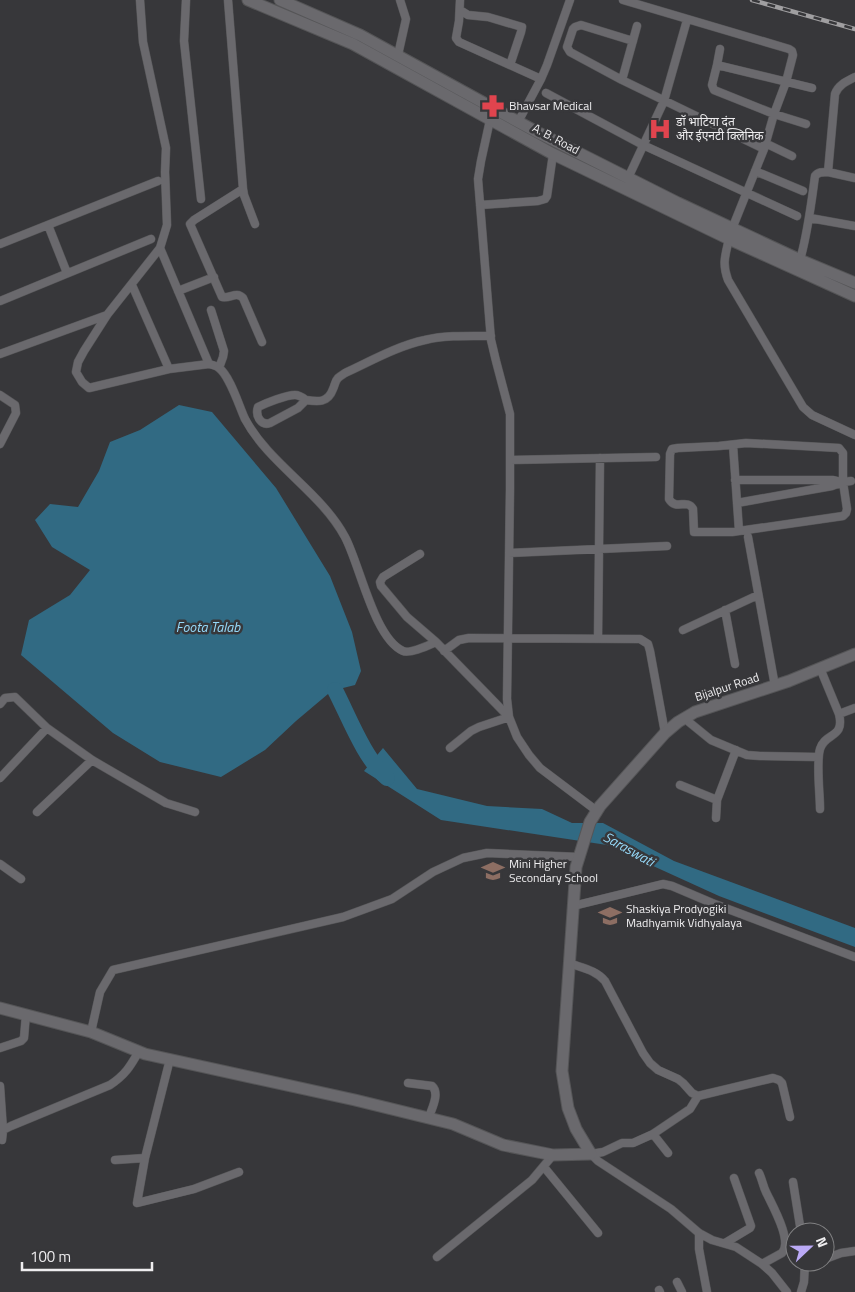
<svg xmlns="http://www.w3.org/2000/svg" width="855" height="1292" viewBox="0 0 855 1292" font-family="'Titillium Web','Noto Sans Devanagari',sans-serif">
	<rect width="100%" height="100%" fill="#37373a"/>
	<path fill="#316a83" d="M179 405 212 412 276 488 330 576 352 632 361 671 355 685 335 690 328 694 296 721 265 750 221 777 160 762 113 733 21 655 29 620 70 595 90 570 52 547 35 520 50 504 78 507 99 471 110 442 140 430Z
		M383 748 417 789 487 806 542 809 572 823H603L674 861 855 928V947L719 896 607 845 441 820 364 771Z"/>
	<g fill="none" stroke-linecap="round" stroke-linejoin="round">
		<path stroke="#316a83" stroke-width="16" d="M335 690C349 717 364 758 387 778"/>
		<defs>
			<path id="street" d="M140 0 143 42 166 148 165 172 167 225 160 248 107 315 84 351 78 362 76 372 82 382 89 388 169 369 209 364 160 248
				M186 0 184 41 201 199
				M228 0 243 189 194 220 190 224 222 297C230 299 236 291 243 298L262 342
				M460 0 459 21 456 38 459 42 541 79
				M623 0 789 49 792 51 793 55 786 82 774 114 764 149 732 229
				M460 10 468 15 488 17 522 27 521 32 510 65
				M633 41 581 25 575 27 573 29 567 47 570 52 622 80 764 149
				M398 55 406 19 400 0
				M717 65 720 49
				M622 80 637 26
				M546 93 643 145 797 216
				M490 120 481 161 478 179 491 340 496 361 510 414V489L507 699 509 717 517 737 529 755 540 768 597 811
				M518 122 541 79 547 65 570 0
				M806 124 774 114 714 90 712 85 717 65 812 88
				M765 143 792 156
				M755 171 803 191
				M828 172 855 178
				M628 178 664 101 687 20
				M243 189 244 195 255 224
				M480 205 538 201 545 199 547 196 553 154
				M810 218 855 226
				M48 225 67 273
				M729 239C725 256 722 264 728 280L803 407 812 415 855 435
				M0 244 158 181
				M800 260C808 232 811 205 815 176 818 172 822 172 828 172L835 94C838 85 847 81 855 77
				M132 285 169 369
				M178 291 214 277
				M0 301 151 239
				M211 310 224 351 223 357 219 368
				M0 354 107 315
				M209 364C213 365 217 366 219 368 230 376 239 406 245 419 269 464 321 492 345 537 360 565 374 638 403 651 410 654 429 645 436 642L509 717 479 727 471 731 450 748
				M0 395 15 405 16 413 0 444
				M306 400C302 397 299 395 295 395 286 395 266 403 258 407 255 416 261 426 270 423L298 408 306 400C318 402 328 403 333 389 335 385 335 381 338 378 339 377 345 373 345 373 371 361 397 346 425 340 446 335 469 336 491 336
				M733 445 739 531
				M510 460 656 457
				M735 480H833L841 482
				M843 482V453L839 448 746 443 719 446 678 448 672 449 670 454 669 499C676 511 687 498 693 509L694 532H732L843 516 846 513 847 509 843 482 851 481
				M737 503 832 486 843 482
				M748 537 775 686
				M509 553 667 546
				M420 554 383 577 380 582 381 586 407 617 436 642
				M725 610 735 664
				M683 630 758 595
				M598 639 600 458
				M444 651 459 640 469 638 640 639 648 644 650 651 665 733
				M820 668 839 714C845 739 825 732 820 749 816 763 820 793 820 809
				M0 704 5 698 15 697 47 728 92 760 166 803 195 812
				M839 714 855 708
				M684 718 711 740 747 755 760 756 818 757
				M0 778 47 728
				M680 785 717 800
				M37 812 92 760
				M716 818 717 800 736 750
				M0 864 21 879
				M573 906 663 884 672 886 712 903 855 957
				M569 963C582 968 596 970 605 981L643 1053 650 1063 658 1070 678 1079 683 1083 692 1093 698 1096 773 1078 779 1080 782 1083 790 1117
				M91 1032 100 992 113 970 343 917 392 899 433 872 463 858 487 853 579 857
				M0 1048 21 1041 24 1038 26 1014
				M408 1083 432 1086C440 1093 432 1108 429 1117
				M0 1086 3 1130
				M653 1134 668 1153
				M2 1140 3 1130 11 1126 110 1085C125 1075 130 1067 139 1051
				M591 1154 598 1161 671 1209 699 1233 712 1240 736 1247 762 1264 772 1273 787 1292
				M591 1154 603 1152 622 1143H633L653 1134 690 1109 698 1096
				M145 1158 137 1203 194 1189 239 1172
				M115 1160 145 1158 170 1059
				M544 1167 598 1233
				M759 1173C762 1179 763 1186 766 1192 772 1205 793 1241 782 1253L762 1264
				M793 1182 801 1232
				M699 1233V1249L707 1292
				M725 1243 750 1228 751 1226 734 1178
				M437 1257 532 1180 553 1155
				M825 1259 841 1253 855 1251
				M805 1267 818 1262
				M677 1282 682 1292
				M659 1290 660 1292
				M801 1292 804 1282 805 1262"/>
			<path id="secondary" d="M248 0 353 44 553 154 729 239 855 296
				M280 0 360 35 535 131 678 203 800 260 855 283
				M0 1008 91 1032 145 1054 355 1100 453 1124 503 1145 553 1155 591 1154 576 1129 568 1108 562 1071 576 867 590 822 600 806 665 733 678 722 695 712 789 681 855 654"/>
		</defs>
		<use href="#street" stroke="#555557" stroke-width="9"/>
		<use href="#secondary" stroke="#555557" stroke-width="13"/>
		<use href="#street" stroke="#6a696d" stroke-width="8"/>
		<use href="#secondary" stroke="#6a696d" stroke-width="11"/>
		<defs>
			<path id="rail" d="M752 0 855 29"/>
		</defs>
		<use href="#rail" stroke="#a09fa1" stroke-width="4.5"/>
		<use href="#rail" stroke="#37373a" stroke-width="2.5" stroke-dasharray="8" stroke-linecap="butt"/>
	</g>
	<defs>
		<symbol id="pharmacy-bare" viewBox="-9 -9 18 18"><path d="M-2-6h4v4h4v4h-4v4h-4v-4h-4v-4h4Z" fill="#e0444e" stroke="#37373a" stroke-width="2.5" paint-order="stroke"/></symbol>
		<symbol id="hospital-bare" viewBox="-9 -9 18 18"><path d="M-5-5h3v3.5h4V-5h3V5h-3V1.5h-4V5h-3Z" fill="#e0444e" stroke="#37373a" stroke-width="2.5" paint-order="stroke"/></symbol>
		<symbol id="school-bare" viewBox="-9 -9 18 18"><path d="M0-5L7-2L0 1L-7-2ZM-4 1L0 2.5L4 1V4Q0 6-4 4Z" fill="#8d6e63" stroke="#37373a" stroke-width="2.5" paint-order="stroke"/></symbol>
	</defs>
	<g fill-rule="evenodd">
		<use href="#pharmacy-bare" x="477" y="90" width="32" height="32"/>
		<use href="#hospital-bare" x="644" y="113" width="32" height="32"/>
		<use href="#school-bare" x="477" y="855" width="32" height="32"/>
		<use href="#school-bare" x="594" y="900" width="32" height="32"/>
	</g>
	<g text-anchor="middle" stroke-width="5" stroke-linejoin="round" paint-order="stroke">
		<g font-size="12" fill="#eeedef" stroke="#37373a" text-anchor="start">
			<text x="509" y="110">Bhavsar Medical</text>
			<text x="676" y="126">डॉ भाटिया दंत<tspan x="676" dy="14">और ईएनटी क्लिनिक</tspan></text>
			<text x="509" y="868">Mini Higher<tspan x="509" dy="14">Secondary School</tspan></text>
			<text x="626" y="913">Shaskiya Prodyogiki<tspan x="626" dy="14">Madhyamik Vidhyalaya</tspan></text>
		</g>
		<g font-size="12" fill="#eeedef" stroke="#37373a">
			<text transform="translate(556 139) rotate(28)" y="4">A. B. Road</text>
			<text transform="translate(727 687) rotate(-18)" y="4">Bijalpur Road</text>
		</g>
		<g font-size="14" font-style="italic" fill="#96dafa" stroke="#37373a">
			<text x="208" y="632">Foota Talab</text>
			<text transform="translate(629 849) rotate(29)" y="5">Saraswati</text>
		</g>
	</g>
	<g transform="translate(810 1247) rotate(68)"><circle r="24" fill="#37373a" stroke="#808082"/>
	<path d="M0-4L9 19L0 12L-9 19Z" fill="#bbaaf6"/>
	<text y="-8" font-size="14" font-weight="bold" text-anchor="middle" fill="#eeedef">N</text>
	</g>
	<path d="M22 1262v8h130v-8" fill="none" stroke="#eeedef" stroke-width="2.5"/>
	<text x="30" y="1262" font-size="15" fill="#eeedef" stroke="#37373a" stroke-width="4" paint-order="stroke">100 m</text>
</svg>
